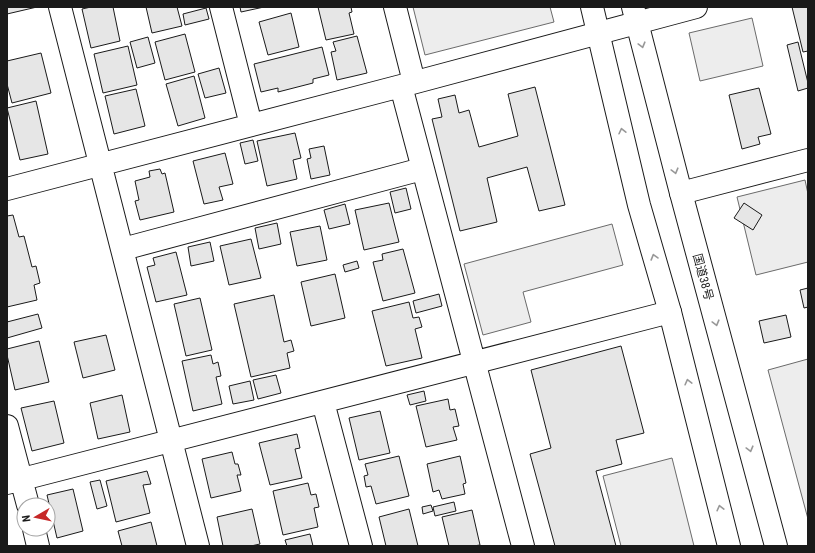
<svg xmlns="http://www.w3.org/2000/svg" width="815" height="553" viewBox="0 0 815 553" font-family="'Roboto Condensed','Noto Sans JP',sans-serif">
	<rect width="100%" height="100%" fill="#fff"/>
	<path fill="#ededed" stroke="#6a6a6a" d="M413 7H550L554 22 425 55Z
		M752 18 763 66 700 81 689 33Z
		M805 180 808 194V262L756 275 737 197Z
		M612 224 623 265 523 292 531 322 483 335 464 264Z
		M808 359V519L768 370Z
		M672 458 694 546H621L603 476Z"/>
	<path fill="#e6e6e6" stroke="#1a1a1a" d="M7 7H37L7 14Z
		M91 7H113L120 41 91 48 82 9Z
		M146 7H177L182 26 152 33Z
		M240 7H264L241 12Z
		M318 7H351L352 12 349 13 354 34 326 40Z
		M792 7H808V51L803 52Z
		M206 8 209 19 185 25 183 14Z
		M291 13 299 47 268 55 259 22Z
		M185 34 195 72 165 80 155 42Z
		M357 36 367 73 337 80 331 52 336 51 333 42Z
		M148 37 155 63 137 68 130 42Z
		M798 42 808 83V88L798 91 787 45Z
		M128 46 137 85 103 93 94 54Z
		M322 47 329 75 313 79V83L278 92V88L261 92 254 64Z
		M41 53 51 93 12 103 7 84V61Z
		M219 68 226 93 205 98 198 74Z
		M194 76 205 118 178 126 166 84Z
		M535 87 565 205 539 211 527 167 487 178 497 222 460 231 432 119 442 117 438 99 455 95 459 113 469 110 479 147 518 136 508 94Z
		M759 88 771 134 758 137 760 144 742 149 729 95Z
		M136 89 145 126 114 134 105 96Z
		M36 101 48 154 20 160 7 108Z
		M295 133 301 158 293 160 297 179 267 186 257 141Z
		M253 140 258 161 245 164 240 143Z
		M324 146 330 175 311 179 307 159 311 158 309 149Z
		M225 153 233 184 219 187 223 200 204 204 193 161Z
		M160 169 162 174 165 173 174 212 140 220 135 201 139 200 135 181 150 177 149 171Z
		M406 188 411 209 395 213 390 192Z
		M389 203 399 242 364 250 355 210Z
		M744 203 762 215 753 230 734 218Z
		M345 204 350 224 329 229 324 210Z
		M13 215 19 237 24 236 32 267 36 266 40 283 34 285 37 300 7 307V216Z
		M277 223 281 244 259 249 255 228Z
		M320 226 327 260 297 266 290 232Z
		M251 239 261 278 229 285 220 246Z
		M210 242 214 261 191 266 188 247Z
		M403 249 415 293 383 301 373 262 383 260 382 254Z
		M176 252 187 295 156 302 147 267 155 265 153 258Z
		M357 261 359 268 345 272 343 265Z
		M335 274 345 318 311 326 301 282Z
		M808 288V307L804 308 800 290Z
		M439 294 442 306 416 313 413 301Z
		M274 295 284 342 291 340 294 351 287 353 290 368 251 377 234 304Z
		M200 298 212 350 186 356 174 304Z
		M409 302 413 318 419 317 422 327 415 329 422 358 386 366 372 311Z
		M38 314 42 328 7 338V322Z
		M786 315 791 337 764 343 759 321Z
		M106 335 115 370 83 378 74 342Z
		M39 341 49 382 15 390 7 355V349Z
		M621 346 644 433 616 440 622 464 596 471 616 546H555L530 454 551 448 531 370Z
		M211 355 213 364 218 362 221 376 216 377 222 404 193 411 182 361Z
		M276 375 281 393 258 399 253 380Z
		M250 381 254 400 233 404 229 386Z
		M424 391 426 401 410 405 407 395Z
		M122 395 130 432 98 439 90 403Z
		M448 399 450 410 455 409 459 426 453 427 457 440 426 447 416 406Z
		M54 401 64 443 32 451 21 408Z
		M380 411 390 453 359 460 349 418Z
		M297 434 300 448 295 449 302 478 270 485 259 443Z
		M232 452 235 464H238L241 475H237L241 491 211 498 202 459Z
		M399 456 409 496 376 504 371 486 366 487 364 476 368 475 365 464Z
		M460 456 466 483 463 484 465 494 442 499 439 490 433 492 427 464Z
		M147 471 151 484 143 485 150 513 116 522 106 481Z
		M100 480 107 506 97 509 90 482Z
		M308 483 311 495 316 494 319 507 314 508 318 527 283 535 273 491Z
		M73 489 83 531 57 538 47 495Z
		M454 502 456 511 435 516 433 507Z
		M431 505 433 511 423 514 422 507Z
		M252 509 260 544 251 546H223L217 517Z
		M409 509 418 546H386L379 517Z
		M472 510 480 545 473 546H449L442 517Z
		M151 522 157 546H122L118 531Z
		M310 534 313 546H287L285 540Z"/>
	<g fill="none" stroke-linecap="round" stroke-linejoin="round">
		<defs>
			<path id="minor" d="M60 7 198 546
				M221 7 251 125
				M395 7 414 82
				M401 86 523 546
				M7 189 401 86 696 7
				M681 193 808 160
				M123 249 422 169
				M323 402 361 546
				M7 426 28 505
				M7 483 670 312
				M34 529 38 546"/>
			<path id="highway" d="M592 7 639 205 670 312 729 546
				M633 7 681 193 776 546"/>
		</defs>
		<use href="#minor" stroke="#1a1a1a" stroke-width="24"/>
		<use href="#highway" stroke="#1a1a1a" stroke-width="24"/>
		<use href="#minor" stroke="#fff" stroke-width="22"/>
		<use href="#highway" stroke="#fff" stroke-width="22"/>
	</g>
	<defs><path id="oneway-chevron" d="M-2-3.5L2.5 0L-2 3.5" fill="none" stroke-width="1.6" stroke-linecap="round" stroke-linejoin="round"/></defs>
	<g stroke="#989898">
		<use href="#oneway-chevron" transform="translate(642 45) rotate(75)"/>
		<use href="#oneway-chevron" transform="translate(622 131) rotate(-103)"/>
		<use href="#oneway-chevron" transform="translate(675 171) rotate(75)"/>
		<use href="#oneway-chevron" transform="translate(654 257) rotate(-106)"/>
		<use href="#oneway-chevron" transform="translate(716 323) rotate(75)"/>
		<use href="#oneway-chevron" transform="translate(688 382) rotate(-104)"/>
		<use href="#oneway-chevron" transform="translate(750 449) rotate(75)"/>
		<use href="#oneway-chevron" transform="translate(720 508) rotate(-104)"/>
	</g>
	<g text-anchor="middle" stroke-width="3" stroke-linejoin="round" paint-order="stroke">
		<g font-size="12" fill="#1a1a1a" stroke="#fff">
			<text transform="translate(703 277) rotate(75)" y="4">国道38号</text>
		</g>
	</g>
	<rect width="815" height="553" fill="none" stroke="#1a1a1a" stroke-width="16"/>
	<g transform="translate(36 517) rotate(261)"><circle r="19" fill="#ffffff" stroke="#a3a3a3"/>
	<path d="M0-3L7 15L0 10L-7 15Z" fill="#c62828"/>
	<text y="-6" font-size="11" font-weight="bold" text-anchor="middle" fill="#1a1a1a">N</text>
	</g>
</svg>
